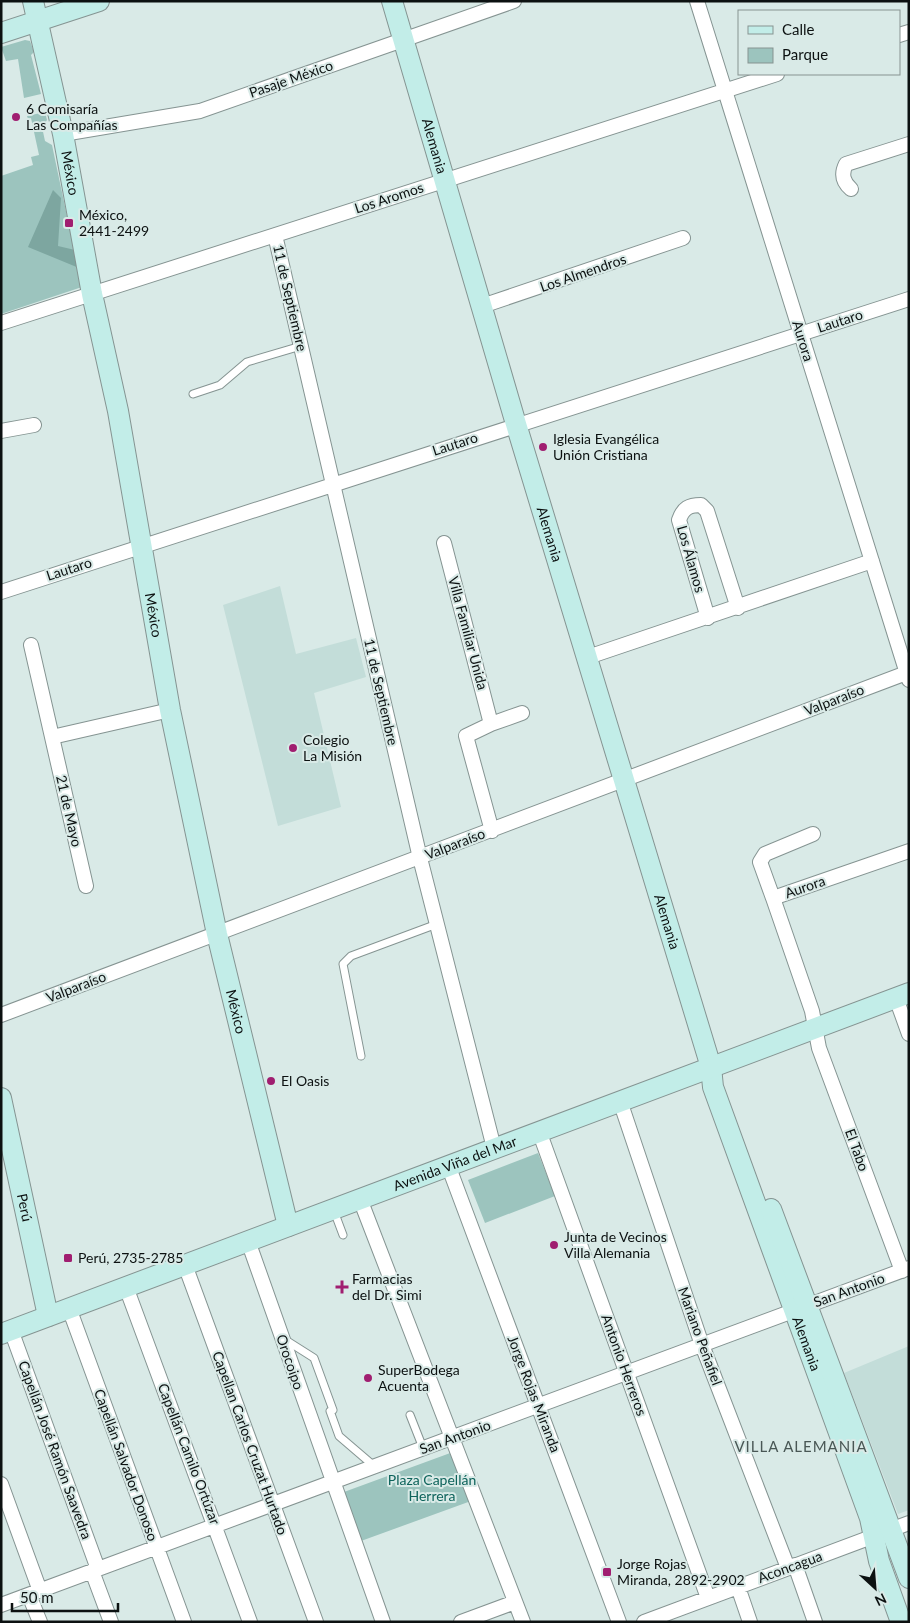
<svg xmlns="http://www.w3.org/2000/svg" width="910" height="1623" viewBox="0 0 910 1623" font-family="Lato,sans-serif">
	<rect width="100%" height="100%" fill="#d9eae7"/>
	<path fill="#c3ddd9" d="M280 586 296 654 356 638 366 677 314 693 341 807 278 826 223 605Z
		M909 1346V1510L898 1514 844 1373Z"/>
	<path fill="#9cc4be" d="M25 40 30 41 34 52 31 55 41 94 24 98 18 59 6 61 1 47Z
		M45 112 47 120 42 127 45 141 52 145 82 287 1 314V176L33 165 31 157 39 155 31 118 28 119 27 116Z
		M538 1153 555 1196 485 1223 468 1180Z
		M453 1452 471 1501 361 1541 344 1492Z"/>
	<path fill="#7da6a0" d="M53 190 61 198 58 246 75 250 79 268 28 247Z"/>
	<g fill="none" stroke-linecap="round" stroke-linejoin="round">
		<defs>
			<path id="lane" d="M193 394 220 385 247 362 301 346
				M361 1056 343 964 351 956 437 924
				M334 1211 343 1235
				M284 1339 314 1358 333 1410 330 1411 339 1436 374 1466
				M410 1415 423 1448"/>
			<path id="street" d="M697 1 909 680
				M899 35 909 32
				M63 134 200 111 514 1
				M851 189C843 182 841 174 846 164L909 144
				M275 235 420 858 494 1148
				M482 306 683 238
				M1 323 777 74
				M1 431 34 425
				M444 543 491 724 466 736 492 831
				M1 592 909 299
				M708 618 679 520C683 508 689 505 701 505L707 511 738 608
				M31 645 86 886
				M588 657 872 561
				M491 724 522 713
				M52 737 170 710
				M773 898 760 862 765 854 813 834
				M896 998 909 1034
				M1 1015 909 672
				M620 1101 702 1345 788 1568
				M539 1131 708 1598
				M448 1165 619 1622
				M360 1199 523 1622
				M248 1241 383 1622
				M185 1265 316 1622
				M902 1271 819 1048 812 1011 773 898 909 851
				M126 1287 250 1622
				M69 1308 184 1622
				M11 1330 98 1569
				M1 1484 40 1591
				M795 1565 815 1622
				M92 1571 111 1622
				M738 1587 750 1622
				M29 1595 40 1622
				M1 1605 909 1268
				M461 1622 515 1602
				M644 1622 909 1523"/>
			<g id="secondary">
				<path id="s1" d="M33 1 63 134 92 294 118 411 170 710 217 934 288 1226"/>
				<path id="s2" d="M392 1 516 424 711 1067 713 1087 870 1518 879 1561 901 1622"/>
				<path d="M1 33 99 1"/>
				<path id="s3" d="M1 1098 48 1316"/>
				<path d="M771 1209 909 1578"/>
				<path id="s4" d="M1 1334 909 993"/>
			</g>
		</defs>
		<use href="#lane" stroke="#859492" stroke-width="9"/>
		<use href="#street" stroke="#859492" stroke-width="16"/>
		<use href="#secondary" stroke="#859492" stroke-width="22"/>
		<use href="#lane" stroke="#fff" stroke-width="7"/>
		<use href="#street" stroke="#fff" stroke-width="14"/>
		<use href="#secondary" stroke="#c2ede8" stroke-width="20"/>
	</g>
	<g fill="#a01e70" stroke="#d9eae7" stroke-width="2">
		<circle cx="16" cy="117" r="5"/>
		<rect x="64" y="218" width="10" height="10" rx="2.5"/>
		<circle cx="543" cy="447" r="5"/>
		<circle cx="293" cy="748" r="5"/>
		<circle cx="271" cy="1081" r="5"/>
		<circle cx="554" cy="1245" r="5"/>
		<rect x="63" y="1253" width="10" height="10" rx="2.5"/>
		<path d="M339.5 1279.5h5v5h5v5h-5v5h-5v-5h-5v-5h5z"/>
		<circle cx="368" cy="1378" r="5"/>
		<rect x="602" y="1567" width="10" height="10" rx="2.5"/>
	</g>
	<g text-anchor="middle" stroke-width="4" stroke-linejoin="round" paint-order="stroke">
		<g font-size="14" fill="#0c1111" stroke="#d9eae7">
			<text transform="translate(291 79) rotate(-19)" y="5">Pasaje México</text>
			<text dy="5" stroke="none"><textPath href="#s2" startOffset="151">Alemania</textPath></text>
			<text dy="5" stroke="none"><textPath href="#s1" startOffset="176">México</textPath></text>
			<text transform="translate(389 198) rotate(-18)" y="5">Los Aromos</text>
			<text transform="translate(583 273) rotate(-19)" y="5">Los Almendros</text>
			<text transform="translate(290 298) rotate(77)" y="5">11 de Septiembre</text>
			<text transform="translate(840 321) rotate(-18)" y="5">Lautaro</text>
			<text transform="translate(803 341) rotate(73)" y="5">Aurora</text>
			<text transform="translate(455 444) rotate(-18)" y="5">Lautaro</text>
			<text dy="5" stroke="none"><textPath href="#s2" startOffset="556">Alemania</textPath></text>
			<text transform="translate(691 559) rotate(74)" y="5">Los Álamos</text>
			<text transform="translate(69 569) rotate(-18)" y="5">Lautaro</text>
			<text dy="5" stroke="none"><textPath href="#s1" startOffset="626">México</textPath></text>
			<text transform="translate(468 633) rotate(75)" y="5">Villa Familiar Unida</text>
			<text transform="translate(381 692) rotate(77)" y="5">11 de Septiembre</text>
			<text transform="translate(834 700) rotate(-21)" y="5">Valparaíso</text>
			<text transform="translate(69 811) rotate(77)" y="5">21 de Mayo</text>
			<text transform="translate(455 844) rotate(-21)" y="5">Valparaíso</text>
			<text transform="translate(805 887) rotate(-19)" y="5">Aurora</text>
			<text dy="5" stroke="none"><textPath href="#s2" startOffset="961">Alemania</textPath></text>
			<text transform="translate(76 987) rotate(-21)" y="5">Valparaíso</text>
			<text dy="5" stroke="none"><textPath href="#s1" startOffset="1031">México</textPath></text>
			<text transform="translate(857 1150) rotate(70)" y="5">El Tabo</text>
			<text dy="5" stroke="none"><textPath href="#s4" startOffset="485">Avenida Viña del Mar</textPath></text>
			<text dy="5" stroke="none"><textPath href="#s3" startOffset="112">Perú</textPath></text>
			<text transform="translate(849 1290) rotate(-20)" y="5">San Antonio</text>
			<text transform="translate(700 1336) rotate(70)" y="5">Mariano Peñafiel</text>
			<text dy="5" stroke="none"><textPath href="#s2" startOffset="1406">Alemania</textPath></text>
			<text transform="translate(290 1362) rotate(71)" y="5">Orocoipo</text>
			<text transform="translate(624 1365) rotate(70)" y="5">Antonio Herreros</text>
			<text transform="translate(534 1394) rotate(69)" y="5">Jorge Rojas Miranda</text>
			<text transform="translate(455 1437) rotate(-20)" y="5">San Antonio</text>
			<text transform="translate(250 1443) rotate(70)" y="5">Capellan Carlos Cruzat Hurtado</text>
			<text transform="translate(55 1450) rotate(70)" y="5">Capellán José Ramón Saavedra</text>
			<text transform="translate(189 1454) rotate(69)" y="5">Capellán Camilo Ortúzar</text>
			<text transform="translate(126 1465) rotate(70)" y="5">Capellán Salvador Donoso</text>
			<text transform="translate(790 1567) rotate(-20)" y="5">Aconcagua</text>
		</g>
		<g font-size="14" fill="#0c1111" stroke="#d9eae7" text-anchor="start">
			<text x="26" y="114">6 Comisaría<tspan x="26" dy="16">Las Compañías</tspan></text>
			<text x="79" y="220">México,<tspan x="79" dy="16">2441-2499</tspan></text>
			<text x="553" y="444">Iglesia Evangélica<tspan x="553" dy="16">Unión Cristiana</tspan></text>
			<text x="303" y="745">Colegio<tspan x="303" dy="16">La Misión</tspan></text>
			<text x="281" y="1086">El Oasis</text>
			<text x="564" y="1242">Junta de Vecinos<tspan x="564" dy="16">Villa Alemania</tspan></text>
			<text x="78" y="1263">Perú, 2735-2785</text>
			<text x="352" y="1284">Farmacias<tspan x="352" dy="16">del Dr. Simi</tspan></text>
			<text x="378" y="1375">SuperBodega<tspan x="378" dy="16">Acuenta</tspan></text>
			<text x="617" y="1569">Jorge Rojas<tspan x="617" dy="16">Miranda, 2892-2902</tspan></text>
		</g>
		<g font-size="14" fill="#0d635b" stroke="#d9eae7">
			<text x="432" y="1485">Plaza Capellán<tspan x="432" dy="16">Herrera</tspan></text>
		</g>
		<g font-size="15" letter-spacing="1" fill="#495755" stroke="#d9eae7">
			<text x="801" y="1452">VILLA ALEMANIA</text>
		</g>
	</g>
	<rect width="910" height="1623" fill="none" stroke="#0c1111" stroke-width="5"/>
	<rect x="738" y="10" width="162" height="65" fill="#d9eae7" stroke="#879391"/>
	<rect x="748" y="26" width="25" height="8" fill="#c2ede8" stroke="#879391"/>
	<text x="782" y="35" font-size="15" fill="#0c1111">Calle</text>
	<rect x="748" y="48" width="25" height="15" fill="#9cc4be" stroke="#879391"/>
	<text x="782" y="60" font-size="15" fill="#0c1111">Parque</text>
	<g transform="translate(875 1588) rotate(154)" stroke="#d9eae7" stroke-width="4" paint-order="stroke">
	<path d="M0-4L9 19L0 12L-9 19Z" fill="#0c1111"/>
	<text y="-8" font-size="14" font-weight="bold" text-anchor="middle" fill="#0c1111">N</text>
	</g>
	<path d="M12 1603v8h106v-8" fill="none" stroke="#0c1111" stroke-width="2.5"/>
	<text x="20" y="1603" font-size="15" fill="#0c1111" stroke="#d9eae7" stroke-width="4" paint-order="stroke">50 m</text>
</svg>
